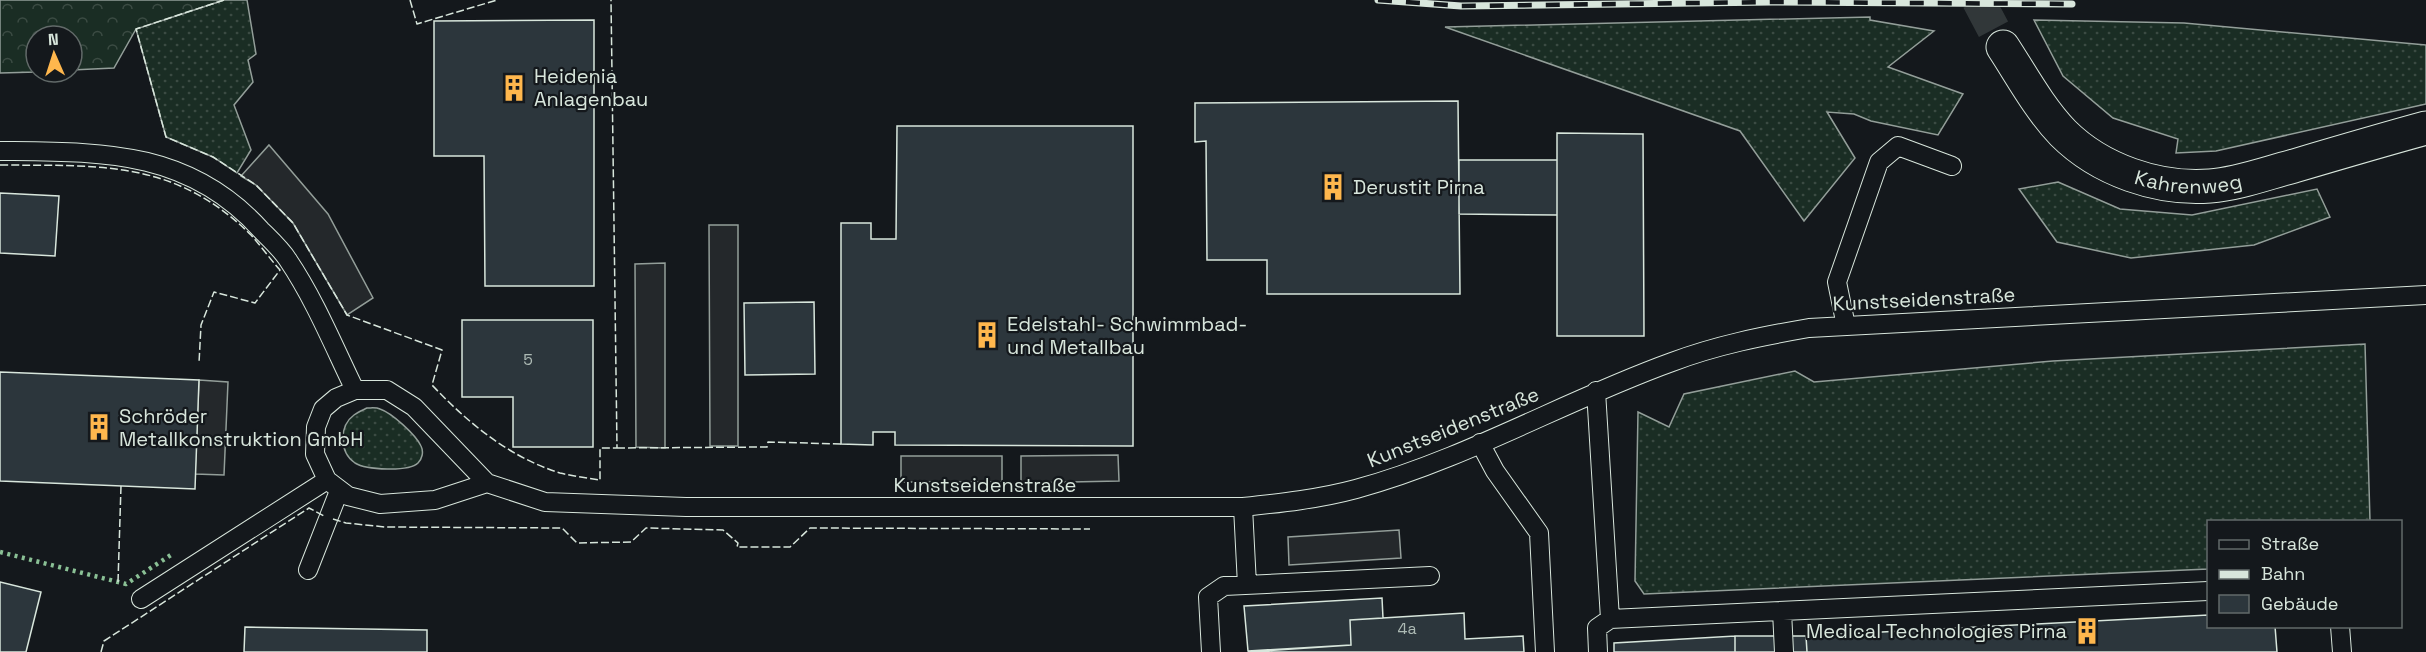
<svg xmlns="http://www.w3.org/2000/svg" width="2426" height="652" viewBox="0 0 2426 652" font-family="'Space Grotesk',sans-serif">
	<defs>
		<pattern id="grass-dots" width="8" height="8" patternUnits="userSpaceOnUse" patternTransform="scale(1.5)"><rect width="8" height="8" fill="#1a2d24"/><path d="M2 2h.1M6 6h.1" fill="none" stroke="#3b4b43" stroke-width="1.8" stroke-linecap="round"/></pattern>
		<pattern id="forest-crowns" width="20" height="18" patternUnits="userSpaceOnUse" patternTransform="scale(1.5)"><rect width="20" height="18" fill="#1a2d24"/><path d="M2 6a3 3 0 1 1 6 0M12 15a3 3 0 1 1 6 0" fill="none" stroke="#3b4b43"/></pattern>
	</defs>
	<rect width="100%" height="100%" fill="#14181c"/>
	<path fill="url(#grass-dots)" stroke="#939e99" stroke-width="1.5" d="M224 0H247L256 54 248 60 253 82 234 105 251 150 237 173 213 157 166 137 136 29Z
		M1870 17V20L1934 31 1888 67 1963 94 1938 135 1871 121 1854 114 1827 112 1855 158 1804 221 1740 131 1445 27Z
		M2034 20 2184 23 2426 45V104L2216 151 2176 153 2178 139 2113 118 2063 76Z
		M2058 182 2120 209 2192 215 2317 189 2330 217 2254 245 2131 258 2057 242 2019 189Z
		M2365 344 2370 521 2208 522V569L1644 594 1635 581 1638 412 1669 427 1684 394 1795 371 1814 382 2053 361Z
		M367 408C371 408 376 407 380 409 392 413 416 435 421 446 424 452 422 459 418 463 409 472 366 470 355 463 339 452 339 426 354 415 358 412 363 410 367 408Z"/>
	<path fill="url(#forest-crowns)" stroke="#939e99" stroke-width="1.5" d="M0 0H224L136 29 114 68 72 70V36H36V72L0 73Z"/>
	<path fill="#24282b" stroke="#939e99" stroke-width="1.5" d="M269 145 328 214 373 298 347 315 293 223 256 185 241 176Z
		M709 225H738V446H710Z
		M665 263V448L636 447 635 264Z
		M199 380 228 382 224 475 195 474Z
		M1118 455 1119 481 1021 483V456Z
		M901 456H1002V482H901Z
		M1399 530 1401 558 1289 565 1288 537Z"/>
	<path fill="#2c363c" stroke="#d8e6dc" stroke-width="1.5" d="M594 20V286H485L484 156H434V21Z
		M1458 101 1460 294H1267V260H1207L1206 141 1195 142V103Z
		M897 126H1133V446L895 445V432H873V445L841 444V223H871V239H896Z
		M1557 133 1643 134 1644 336H1557Z
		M1459 160H1557V215L1459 214Z
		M0 193 59 196 55 256 0 253Z
		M814 302 815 374 745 375 744 303Z
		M462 320H593V447H513V397H462Z
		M0 372 199 380 195 489 0 481Z
		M0 582 41 592 26 652H0Z
		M1382 598 1383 618 1350 620 1351 645 1248 651 1244 606Z
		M1464 613 1465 639 1523 636 1524 652H1248L1351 645 1350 620Z
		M2208 615V626H2275L2277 652H1807L1806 636Z
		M245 627 427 630V652H244Z
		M1735 636V652H1614V643Z
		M1735 636H1806L1807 652H1735Z"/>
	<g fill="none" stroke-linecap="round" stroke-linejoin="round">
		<path stroke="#313739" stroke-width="33" stroke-dasharray="33 16" stroke-linecap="butt" d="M1978 0 2003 47"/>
		<defs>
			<path id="lane" d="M0 151C100 152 188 149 261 230 270 239 281 249 288 260 315 300 334 347 355 390
				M1846 326 1837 282 1879 162 1898 146 1952 166
				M1596 391 1610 619
				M1480 443 1495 471 1539 533 1545 652
				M487 483 435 500 380 504 348 496 327 480 315 454 316 427 323 409 336 398 355 390H387L414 407 487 483 545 502 686 507H1243C1281 503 1319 499 1356 489 1466 459 1566 400 1672 362 1717 345 1763 336 1809 328L2426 295
				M1243 507 1247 585
				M308 570 339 491
				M141 599 327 480
				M1782 611 1784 652
				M2340 626 2342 652
				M1211 652 1208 597 1224 586 1430 576
				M1598 652 1597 628 1610 619 2208 591"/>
			<g id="secondary">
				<path id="s1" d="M2003 47C2022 76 2039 108 2063 133 2100 170 2158 190 2210 186 2238 184 2267 173 2294 166 2338 153 2382 140 2426 128"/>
			</g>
		</defs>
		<use href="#lane" stroke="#d8e6dc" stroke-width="20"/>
		<use href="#secondary" stroke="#d8e6dc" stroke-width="35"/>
		<use href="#lane" stroke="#14181c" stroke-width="18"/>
		<use href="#secondary" stroke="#14181c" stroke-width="33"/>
		<defs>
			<path id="rail" d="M1378 0 1461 6 1772 2 2072 4"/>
		</defs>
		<use href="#rail" stroke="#d8e6dc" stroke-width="7"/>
		<use href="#rail" stroke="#14181c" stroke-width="4.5" stroke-dasharray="14" stroke-linecap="butt"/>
		<path stroke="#8ac095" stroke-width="4.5" stroke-dasharray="3 4.5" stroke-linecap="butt" d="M0 552 126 584 174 553"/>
		<path stroke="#d8e6dc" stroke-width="1.5" stroke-dasharray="8 3" stroke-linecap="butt" d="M224 0 136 29 166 137 213 157 256 185 293 223 347 315 442 350 432 385C468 423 509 457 560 473 573 476 587 478 600 480V448H617L611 0
			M410 0 417 24 497 0
			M0 165C99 166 174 159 251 235 261 246 270 259 280 270L255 303 214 292 201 325 199 363
			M617 448 767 447 768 442 841 444
			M333 519 346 523 385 527 562 528 577 543 631 542 646 528 723 530 738 543 737 547H790L810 528 1090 529
			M118 582 121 486
			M101 652 104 641 309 508 324 516"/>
	</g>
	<defs>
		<symbol id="building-bare" viewBox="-9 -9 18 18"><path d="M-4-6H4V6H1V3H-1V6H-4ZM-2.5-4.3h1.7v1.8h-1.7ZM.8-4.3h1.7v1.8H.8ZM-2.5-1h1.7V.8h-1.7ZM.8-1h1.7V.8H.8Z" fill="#ffb74d" stroke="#14181c" stroke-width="2.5" paint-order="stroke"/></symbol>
	</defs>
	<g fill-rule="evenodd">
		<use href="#building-bare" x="495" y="69" width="38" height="38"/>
		<use href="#building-bare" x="1314" y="168" width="38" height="38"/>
		<use href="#building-bare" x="968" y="316" width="38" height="38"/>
		<use href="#building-bare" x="80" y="408" width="38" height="38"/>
		<use href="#building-bare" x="2068" y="612" width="38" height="38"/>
	</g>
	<g text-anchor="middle" stroke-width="4.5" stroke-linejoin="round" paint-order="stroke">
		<g font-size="16" fill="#adbab4">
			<text x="528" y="365">5</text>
			<text x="1407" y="634">4a</text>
		</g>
		<g font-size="20" fill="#d8e6dc" stroke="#14181c" text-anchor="start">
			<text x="534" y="83">Heidenia<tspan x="534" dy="23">Anlagenbau</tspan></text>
			<text x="1353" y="194">Derustit Pirna</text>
			<text x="1007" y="331">Edelstahl- Schwimmbad-<tspan x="1007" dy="23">und Metallbau</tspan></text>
			<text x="119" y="423">Schröder<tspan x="119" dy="23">Metallkonstruktion GmbH</tspan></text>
			<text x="2067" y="638" text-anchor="end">Medical Technologies Pirna</text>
		</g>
		<g font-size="20" fill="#d8e6dc" stroke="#14181c">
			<text dy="7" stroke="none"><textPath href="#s1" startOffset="244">Kahrenweg</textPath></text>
			<text transform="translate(1924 299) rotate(-3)" y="7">Kunstseidenstraße</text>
			<text transform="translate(1453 427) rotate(-22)" y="7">Kunstseidenstraße</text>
			<text x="985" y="492">Kunstseidenstraße</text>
		</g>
	</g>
	<rect x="2207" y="520" width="195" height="108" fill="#14181c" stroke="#626a69" stroke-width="1.5"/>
	<rect x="2219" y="540" width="30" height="9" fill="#14181c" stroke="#626a69" stroke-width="1.5"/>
	<text x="2261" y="550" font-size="18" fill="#d8e6dc">Straße</text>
	<rect x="2219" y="570" width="30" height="9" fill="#d8e6dc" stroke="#626a69" stroke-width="1.5"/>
	<text x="2261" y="580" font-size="18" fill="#d8e6dc">Bahn</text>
	<rect x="2219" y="595" width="30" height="18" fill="#2c363c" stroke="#626a69" stroke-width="1.5"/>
	<text x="2261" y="610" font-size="18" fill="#d8e6dc">Gebäude</text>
	<g transform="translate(54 54) rotate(357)"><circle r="28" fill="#14181c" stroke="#626a69" stroke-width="1.5"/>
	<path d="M0-4.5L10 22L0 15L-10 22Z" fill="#ffb74d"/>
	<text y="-9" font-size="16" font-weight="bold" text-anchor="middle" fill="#d8e6dc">N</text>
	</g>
</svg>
